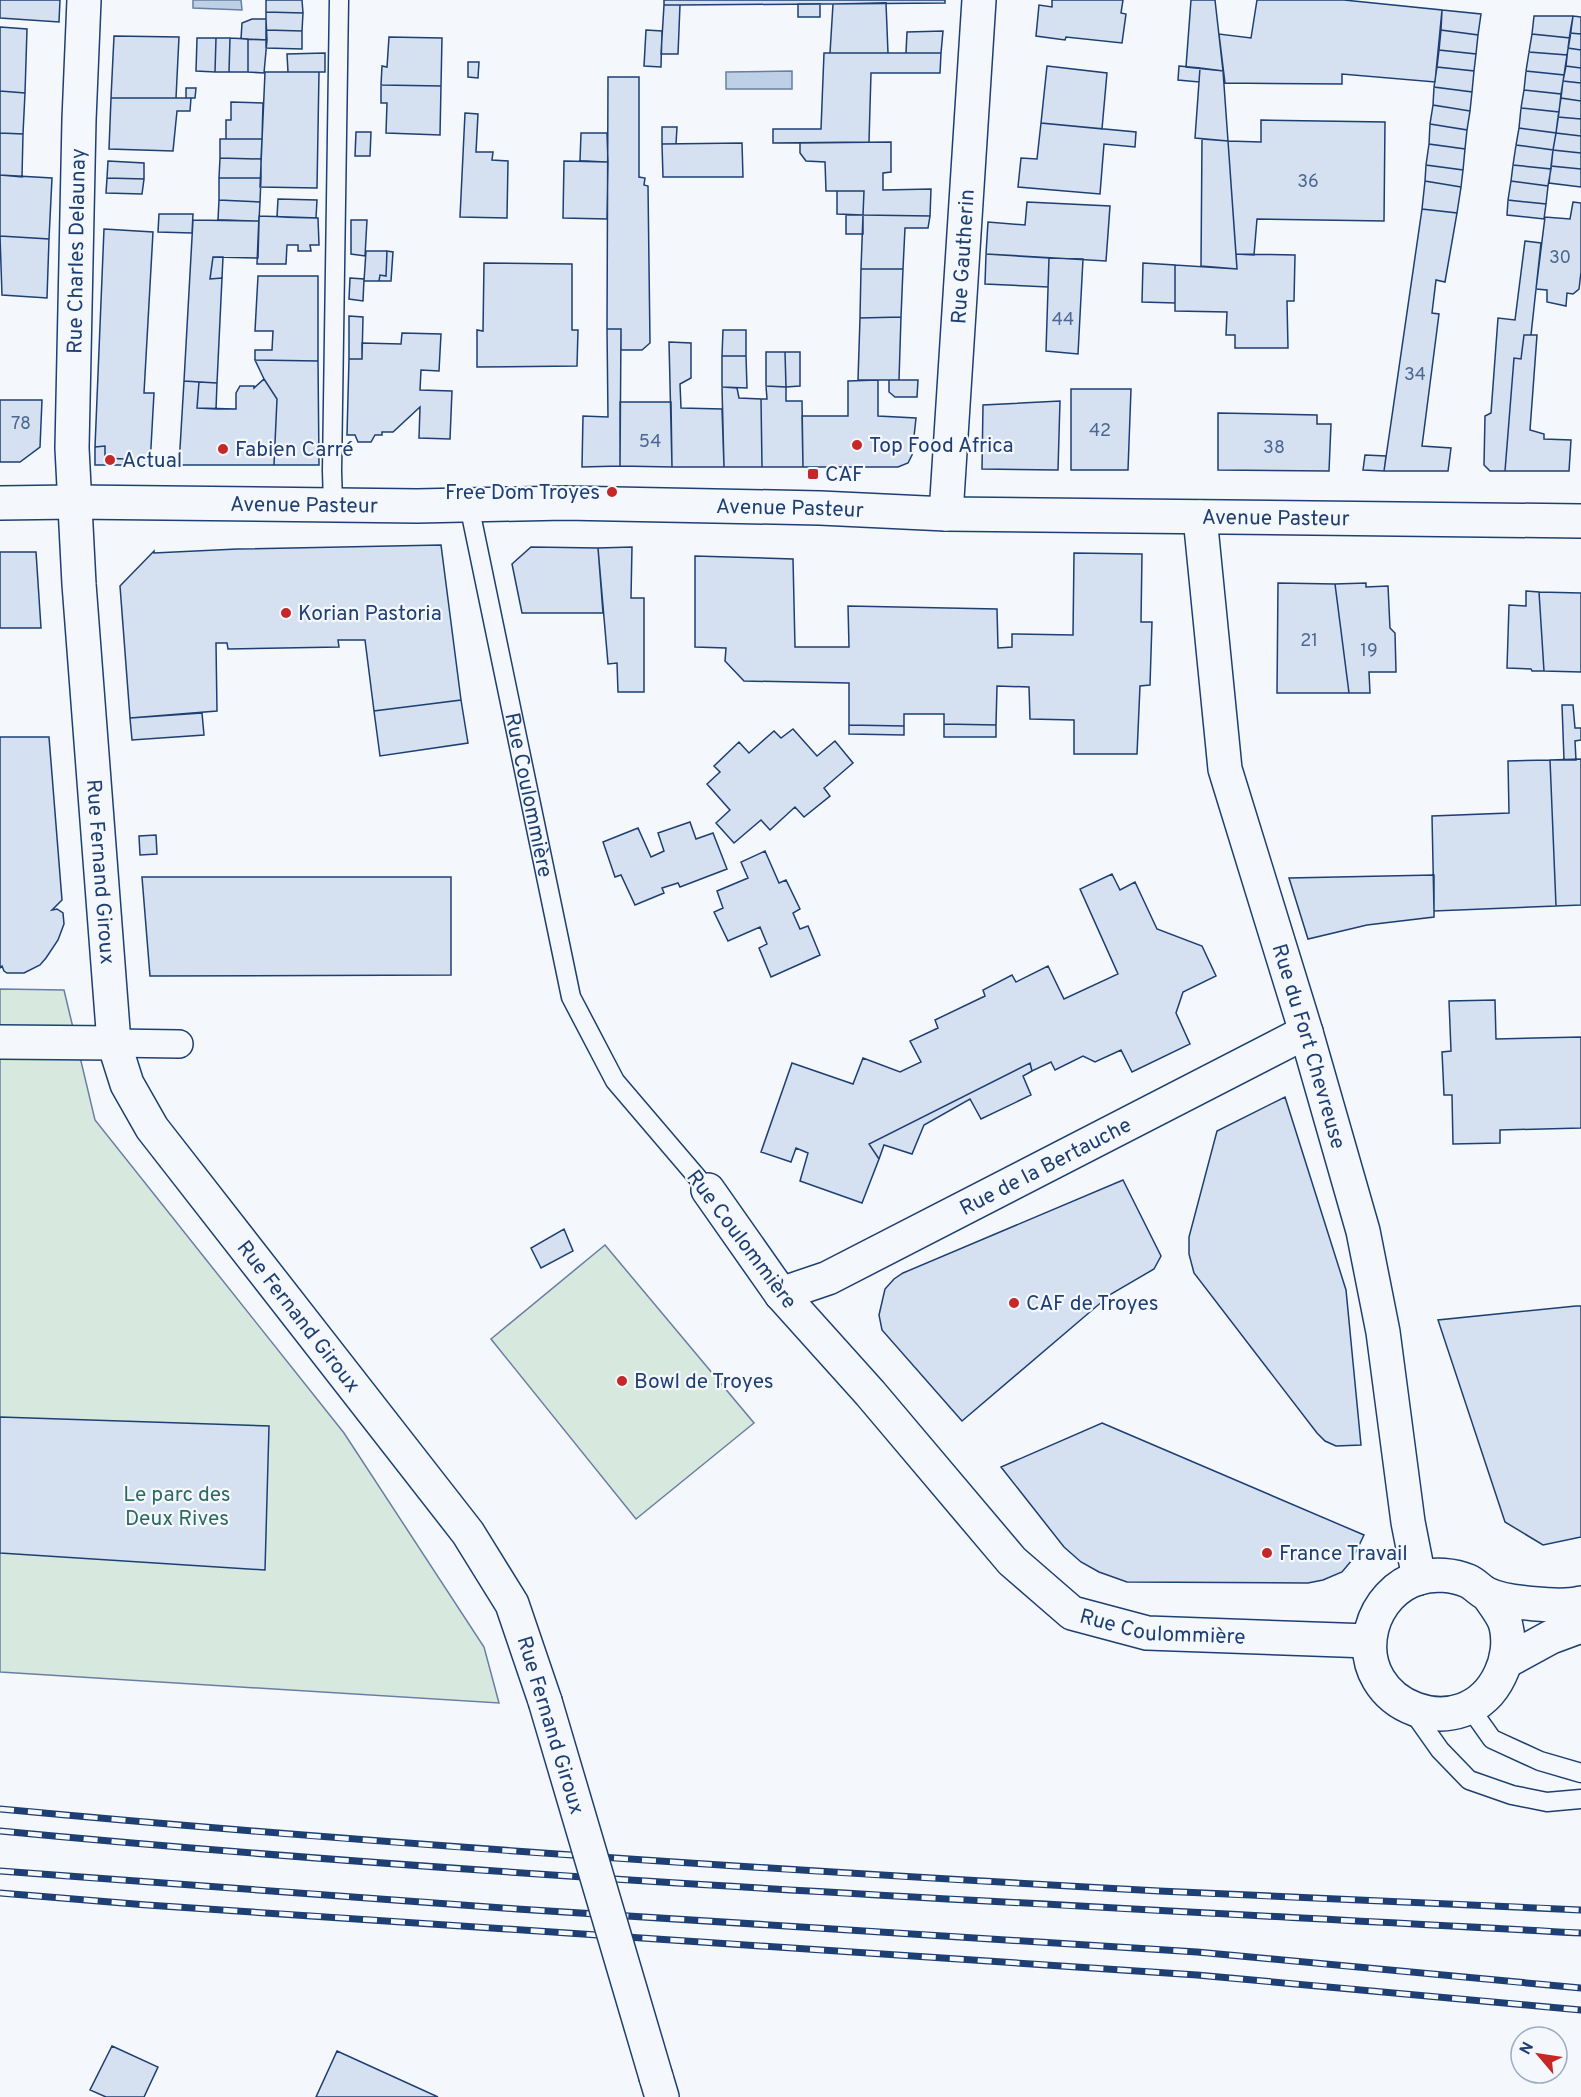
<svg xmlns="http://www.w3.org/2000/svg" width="1581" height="2097" viewBox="0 0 1581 2097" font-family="Overpass,sans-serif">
	<rect width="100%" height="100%" fill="#f4f7fb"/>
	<path fill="#d7e8df" stroke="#687fa3" stroke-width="1.5" d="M0 989 64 990 95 1120 344 1433 484 1647 499 1703 0 1672Z
		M605 1245 754 1423 636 1519 491 1339Z"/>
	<path fill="#bed0e5" stroke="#687fa3" stroke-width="1.5" d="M193 0H241L242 10 193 8Z
		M792 71V89H726V72Z"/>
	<path fill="#d5e0f0" stroke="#1d3f73" stroke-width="1.5" d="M0 0H60L59 22 0 18Z
		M266 0H302L303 13 266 12Z
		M664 0H945V3L680 5H664Z
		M1052 0H1123L1121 13 1126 14 1122 43 1066 37 1065 40 1036 36 1039 5 1052 7Z
		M1191 0H1215L1223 71 1186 67Z
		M1257 0H1344L1442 10 1435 82 1342 74V84L1225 83 1219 34 1251 38Z
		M886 3 888 53H830L833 4Z
		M798 4H820V17H798Z
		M664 5H680L678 54H661Z
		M1442 10 1481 14 1478 35 1441 30Z
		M266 12 303 13 302 31 266 30Z
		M1534 16H1573L1570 38 1532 34Z
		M1573 16 1581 17V34L1570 33Z
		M252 19H266L267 40 241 39 242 23Z
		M0 27 27 29 25 93 0 91Z
		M266 30 302 31V49L266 48Z
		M646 30 662 31 661 67 644 66Z
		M1441 30 1478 35 1476 54 1439 50Z
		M943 31 941 53H906L907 32Z
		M1570 33 1581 34V50L1568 48Z
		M1532 34 1570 38 1567 55 1529 52Z
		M114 36 179 37 176 98H111Z
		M389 37 442 38 441 86 381 85 382 66 387 67Z
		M197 38H216L215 72 196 71Z
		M216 38H230L229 72H215Z
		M230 38 248 39V72H229Z
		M248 39 267 40 264 73 248 72Z
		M1568 48 1581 50V68L1566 66Z
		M1439 50 1476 54 1474 71 1437 67Z
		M1529 52 1567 55 1564 75 1526 71Z
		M325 53V72H288L287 54Z
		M824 53H941L940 73H871L869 142 773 143V129H821Z
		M468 62H479L478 78 468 77Z
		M1047 66 1107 73 1102 129 1041 123Z
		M1179 66 1200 68 1199 82 1178 80Z
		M1566 66 1581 68V83L1563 81Z
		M1437 67 1474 71 1472 92 1434 87Z
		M1200 68 1223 71 1228 141 1195 138Z
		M1526 71 1564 75 1561 94 1524 90Z
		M265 72H319L317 188 260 187Z
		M608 77H639V177L645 178 644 185 648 186 650 343 642 350H621V329H607Z
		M1563 81 1581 83V101L1561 98Z
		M381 85 441 86 440 135 386 133 387 103H381Z
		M1434 87 1472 92 1470 111 1433 105Z
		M186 88H196L195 98H186Z
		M1524 90 1561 94 1559 112 1521 108Z
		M0 91 25 93 23 134 0 133Z
		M111 98H191L190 111H177L173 151 109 149Z
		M1561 98 1581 101V119L1558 117Z
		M231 102 263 103 262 139H226V120H231Z
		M1433 105 1470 111 1467 130 1430 124Z
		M1521 108 1559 112 1556 133 1519 128Z
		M465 113 478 114 476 152H493L492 160 508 161 507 218 460 217Z
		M1558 117 1581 119V136L1556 133Z
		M1261 120 1385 122 1384 221 1257 219 1254 255 1236 254 1228 141 1261 142Z
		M1041 123 1136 132 1135 147 1104 144 1100 194 1018 187 1021 158 1037 159Z
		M1430 124 1467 130 1465 149 1429 144Z
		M662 127H677L676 144H662Z
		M1519 128 1556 133 1553 150 1516 145Z
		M356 132H371L370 156H355Z
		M0 133 23 134 22 177 0 175Z
		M581 133H607L608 162 580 161Z
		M1556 133 1581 136V153L1553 150Z
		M220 139H262L261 159 220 158Z
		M1202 139 1228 141 1237 269 1201 266Z
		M891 142V172L883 173V190L931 189 930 216 863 215 864 191H826L825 162 806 161 800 153V143Z
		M742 143 743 177H663L662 144Z
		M1429 144 1465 149 1463 170 1426 165Z
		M1516 145 1553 150 1551 169 1513 165Z
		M1553 150 1581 153V169L1551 166Z
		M220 158 261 159V178H219Z
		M108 161 144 163V179L107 178Z
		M564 161 608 162 607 219 563 218Z
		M1426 165 1463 170 1461 187 1425 181Z
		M1513 165 1551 169 1548 186 1511 181Z
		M1551 166 1581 169V187L1549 183Z
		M0 175 52 178 49 239 0 236Z
		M107 178 144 179 142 194 106 193Z
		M219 178H261L260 202 219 200Z
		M1425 181 1461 187 1457 213 1422 209Z
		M1511 181 1548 186 1546 204 1508 200Z
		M837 191H864L863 215 837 214Z
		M278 199 317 200 316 218 277 217Z
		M219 200 260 202 259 221 218 220Z
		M1508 200 1546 204 1544 219 1507 215Z
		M1027 202 1110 206 1106 261 986 254 988 222 1025 225Z
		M1573 202 1581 203V272L1579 289 1573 294 1567 293 1566 306 1547 302V290L1536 289 1545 217 1570 219Z
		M1422 209 1457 213 1445 282 1436 280 1432 313 1439 314 1422 446 1451 448 1448 471H1384Z
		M159 214H193L192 233 158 232Z
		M846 215H863V234H846Z
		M863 215 930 216 928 228H905L903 269H861Z
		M259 216 318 218 319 245H310L311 251H298V245H287L286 264H257Z
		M193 220 259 221 258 258 213 257 210 279 222 278 217 383 184 381Z
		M351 220H367L365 256 351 254Z
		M104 229 153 232 144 393H154L150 465H123L124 459 105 458V446L95 447Z
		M0 236 49 239 47 298 2 295Z
		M1525 241 1541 243 1531 335H1524L1521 359 1514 358 1505 471H1490L1484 465 1485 416 1491 413 1498 318 1515 320Z
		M366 251H387L386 276 380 275 379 281H364Z
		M387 251 393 252 391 281H379L380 275 386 276Z
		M986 254 1049 258 1048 287 985 284Z
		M1236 254 1295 255 1294 301H1287L1288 348H1235V335H1226L1227 312 1175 311V265L1237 269Z
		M213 257H223L222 278 210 279Z
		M1049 258 1083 259 1078 354 1046 351Z
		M484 263 572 264V330H578L577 366 477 367V330L483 331Z
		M1143 263 1175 265V303L1142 302Z
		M861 269H903L901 317 860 318Z
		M258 276H318V361L255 360V350H272L273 331H255Z
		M350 278 364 279 363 301 349 299Z
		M349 316 363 317 362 359H349Z
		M901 317 899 380H858L860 318Z
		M607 329H621L620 466 582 467 583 416 608 417Z
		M723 330H746V356H722Z
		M402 333 441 334 439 371 421 370 420 390 452 391 450 439 419 438 420 407 393 432H382V435H375L371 442H358L355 435H347L349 359H362V343L401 344Z
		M1524 335H1537L1530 430 1544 434V439L1571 440 1569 471H1505L1514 358 1521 359Z
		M669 342 691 343V378L680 384 681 408 722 409 724 467H672Z
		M766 352H785L786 387 766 386Z
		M785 352H800V386L786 387Z
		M722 356H746L747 388 722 387Z
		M255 360 318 361 319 465H274L277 399 264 379Z
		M264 379 277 399 274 465H179L184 381 199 382 197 408 236 409V393L240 386H254V388Z
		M878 380V416L916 418 912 455 908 463 898 467H803L802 416H848V381Z
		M889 380H918L917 397H895L889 392Z
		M199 382 217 383 216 409 197 408Z
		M766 386 786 387V401H802L803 467H762L761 399H767Z
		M722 387 737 388 739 398 761 399 762 467H724Z
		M1071 389H1131L1128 470H1071Z
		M0 400H42L40 447 20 462H0Z
		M1060 401 1058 470 982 469 983 405Z
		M620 402H671L672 467 620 466Z
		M1218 413 1317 415V424H1331L1329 471 1218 470Z
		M105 446V458L124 459 123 465H95V447Z
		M1365 455 1386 456 1384 471 1363 470Z
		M441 545 461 700 374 711 365 640H338L339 647 228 649 227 643H216L217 711 130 718 120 586 154 551V553L237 549Z
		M531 547 598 548 603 613H522L512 564Z
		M632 547 631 598H644V692H618L617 663 608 664 598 548Z
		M0 552H36L41 628H0Z
		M1074 553 1142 554 1141 622H1152L1150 685 1140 686 1137 754H1074V720L1030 719 1029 687 997 686 996 725 944 724V714H904V726L849 725V683L744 681 725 661 726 648 695 647V556L793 559 795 647H849L848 606 997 609 998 648 1012 647V634L1073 635Z
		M1278 583 1335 584 1349 693H1277Z
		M1366 583V587L1388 586 1390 628 1395 633 1396 672H1369L1370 693H1349L1335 584Z
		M1526 591 1539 592 1544 671H1532L1531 669 1507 668 1509 605 1526 606Z
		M1539 592 1581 593V672L1544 671Z
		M461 700 468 743 380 756 374 711Z
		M1562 705H1573L1575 728H1581V740L1575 741 1576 760H1564Z
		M202 713 204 735 132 740 130 718Z
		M944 724 996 725V737H944Z
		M849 725 904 726V735L849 734Z
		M793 729 817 756 835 741 853 763 824 788 830 796 804 817 795 807 770 830 761 820 734 843 716 823 730 810 707 784 720 772 714 766 739 742 749 753 774 731 781 738Z
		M0 737H49L62 900 52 910 57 909 63 913 64 924 58 940 46 958 40 965 24 973H7L4 971 2 966 0 968Z
		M1581 759V905L1556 906 1550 760Z
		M1550 760 1556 906 1434 911 1432 816 1509 813 1508 761Z
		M690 822 696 839 713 833 727 869 680 887 678 883 662 888 664 893 635 905 621 875 615 877 603 842 638 828 651 857 664 851 658 833Z
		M156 835 157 854 140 855 139 836Z
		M765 851 779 883 786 880 800 909 793 913 800 929 808 926 820 955 771 977 759 948 767 944 760 927 728 941 714 912 723 908 717 891 748 878 741 862Z
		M1112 874 1120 890 1135 882 1157 929 1202 946 1216 976 1183 992 1176 1013 1190 1044 1132 1072 1121 1050 1095 1062 1083 1056 1055 1070 1051 1062 1032 1071 1030 1063 869 1144 879 1159 862 1203 800 1181 808 1153 796 1148 791 1162 761 1152 792 1063 853 1084 863 1058 900 1072 921 1062 910 1041 938 1028 935 1020 985 996 983 990 1012 975 1016 982 1048 966 1064 999 1118 974 1080 889Z
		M1434 875V917L1367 925 1308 939 1289 878Z
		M142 877H451V975L150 976Z
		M1495 1000 1496 1039 1581 1037V1128L1500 1130V1143L1453 1144 1452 1095H1444L1442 1052 1451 1051 1449 1001Z
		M1030 1063 1032 1071 1023 1076 1031 1095 981 1119 970 1099 924 1125 912 1154 884 1145 879 1159 869 1144Z
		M1285 1097 1346 1290 1361 1445 1336 1446 1325 1441 1317 1433 1194 1273 1189 1254V1237L1217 1131Z
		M1123 1180 1161 1256 1154 1269 1111 1294 962 1421 882 1330 879 1315 885 1289 894 1279 903 1273Z
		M564 1229 573 1251 541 1268 531 1248Z
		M1576 1306H1581V1537L1543 1545 1505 1522 1438 1320Z
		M0 1417 269 1426 265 1570 0 1553Z
		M1102 1423 1364 1535 1352 1560 1342 1572 1323 1580 1308 1583 1127 1582 1099 1572 1081 1562 1064 1547 1001 1467Z
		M112 2046 158 2067 144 2097H106L90 2090Z
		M337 2051 438 2097H316Z"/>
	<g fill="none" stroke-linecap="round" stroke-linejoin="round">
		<defs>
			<g id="service">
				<path d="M333 504 332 471 339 0"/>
				<path id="s1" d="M469 505 571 997 615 1081 708 1190"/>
				<path d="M1470 1708 1492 1739 1540 1761 1581 1773"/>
				<path d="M1411 1709 1440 1750 1469 1780 1512 1795 1547 1802 1581 1799"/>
			</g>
			<path id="pedestrian" d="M114 1043 179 1044"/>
			<g id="minor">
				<path id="s2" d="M946 514 979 0"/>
				<path id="s3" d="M1200 517 1225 769 1306 1032 1363 1231 1383 1332 1408 1522 1419 1578"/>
				<path d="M0 1042 114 1043"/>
				<path id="s4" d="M708 1190 781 1294 870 1393 1012 1561 1072 1613 1147 1633 1369 1641"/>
				<path id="s5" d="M781 1294 828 1278 1306 1032"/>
				<path d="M1488 1595C1494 1604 1504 1616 1506 1626 1510 1642 1507 1661 1500 1675 1465 1749 1352 1708 1372 1628 1378 1605 1396 1584 1419 1578 1434 1573 1454 1575 1468 1581 1475 1584 1480 1591 1487 1594 1505 1603 1562 1608 1581 1603"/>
				<path d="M1507 1661 1551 1637 1581 1626"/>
			</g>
			<g id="tertiary">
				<path id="s6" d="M84 0 79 120 72 448 79 584 114 1043 127 1084 152 1128 468 1533 512 1604 545 1701"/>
				<path d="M656 2077 662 2097"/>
			</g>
			<g id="secondary">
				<path id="s7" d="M0 503 74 502 417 506 565 503 820 508 946 514 1581 521"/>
			</g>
		</defs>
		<use href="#service" stroke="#1d3f73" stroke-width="21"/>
		<use href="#pedestrian" stroke="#1d3f73" stroke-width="30"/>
		<use href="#minor" stroke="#1d3f73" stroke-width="36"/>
		<use href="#tertiary" stroke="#1d3f73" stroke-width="36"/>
		<use href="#secondary" stroke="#1d3f73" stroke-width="36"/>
		<use href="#service" stroke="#f4f7fb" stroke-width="18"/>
		<use href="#pedestrian" stroke="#f4f7fb" stroke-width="27"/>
		<use href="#minor" stroke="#f4f7fb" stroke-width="33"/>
		<use href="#tertiary" stroke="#f4f7fb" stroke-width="33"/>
		<use href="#secondary" stroke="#f4f7fb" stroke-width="33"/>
		<defs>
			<path id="rail" d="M0 1809C386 1845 773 1870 1159 1891 1300 1898 1441 1903 1581 1910
				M0 1831C526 1881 1054 1904 1581 1933
				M0 1871 517 1909 1197 1952 1581 1988
				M0 1893 147 1905 1197 1975 1581 2010"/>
		</defs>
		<use href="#rail" stroke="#1d3f73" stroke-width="7"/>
		<use href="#rail" stroke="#f4f7fb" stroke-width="4.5" stroke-dasharray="14" stroke-linecap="butt"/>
		<defs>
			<path id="tertiary-bridge" d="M545 1701 656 2077"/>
		</defs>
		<use href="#tertiary-bridge" stroke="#1d3f73" stroke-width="36" stroke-linecap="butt"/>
		<use href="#tertiary-bridge" stroke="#f4f7fb" stroke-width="33"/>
	</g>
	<g fill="#c62828" stroke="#f4f7fb" stroke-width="2">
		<circle cx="857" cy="445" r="6"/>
		<circle cx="223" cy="449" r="6"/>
		<circle cx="110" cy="460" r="6"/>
		<rect x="807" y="468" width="12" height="12" rx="3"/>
		<circle cx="612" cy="492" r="6"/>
		<circle cx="286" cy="613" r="6"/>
		<circle cx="1014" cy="1303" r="6"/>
		<circle cx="622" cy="1381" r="6"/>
		<circle cx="1267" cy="1553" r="6"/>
	</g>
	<g text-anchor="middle" stroke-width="4.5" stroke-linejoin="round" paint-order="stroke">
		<g font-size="18" fill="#4b6792">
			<text x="1308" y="187">36</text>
			<text x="1560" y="263">30</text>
			<text x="1063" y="325">44</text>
			<text x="1415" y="380">34</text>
			<text x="21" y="429">78</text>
			<text x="1100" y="436">42</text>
			<text x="650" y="447">54</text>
			<text x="1274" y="453">38</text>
			<text x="1309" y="646">21</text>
			<text x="1369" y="656">19</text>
		</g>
		<g font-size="21" fill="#1d3f73" stroke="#f4f7fb">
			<text transform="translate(76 251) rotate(-89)" y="7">Rue Charles Delaunay</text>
			<text dy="7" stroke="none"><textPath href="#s2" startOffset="258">Rue Gautherin</textPath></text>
			<text dy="7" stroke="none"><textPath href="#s7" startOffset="304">Avenue Pasteur</textPath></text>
			<text dy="7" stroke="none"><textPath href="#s7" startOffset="790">Avenue Pasteur</textPath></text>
			<text dy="7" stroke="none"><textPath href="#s7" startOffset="1276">Avenue Pasteur</textPath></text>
			<text dy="7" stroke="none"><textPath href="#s1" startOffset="296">Rue Coulommière</textPath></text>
			<text dy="7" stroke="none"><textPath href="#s6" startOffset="873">Rue Fernand Giroux</textPath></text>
			<text dy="7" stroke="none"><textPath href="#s3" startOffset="543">Rue du Fort Chevreuse</textPath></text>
			<text dy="7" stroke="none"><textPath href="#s5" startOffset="294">Rue de la Bertauche</textPath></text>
			<text transform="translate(742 1239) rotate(53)" y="7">Rue Coulommière</text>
			<text dy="7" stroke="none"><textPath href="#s6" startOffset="1377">Rue Fernand Giroux</textPath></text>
			<text dy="7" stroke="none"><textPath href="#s4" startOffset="652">Rue Coulommière</textPath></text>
			<text transform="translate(551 1725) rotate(73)" y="7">Rue Fernand Giroux</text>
		</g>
		<g font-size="21" fill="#1d3f73" stroke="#f4f7fb" text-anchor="start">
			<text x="869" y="452">Top Food Africa</text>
			<text x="235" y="456">Fabien Carré</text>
			<text x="122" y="467">Actual</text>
			<text x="825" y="481">CAF</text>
			<text x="600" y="499" text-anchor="end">Free Dom Troyes</text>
			<text x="298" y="620">Korian Pastoria</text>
			<text x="1026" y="1310">CAF de Troyes</text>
			<text x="634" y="1388">Bowl de Troyes</text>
			<text x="1279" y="1560">France Travail</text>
		</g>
		<g font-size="21" fill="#2c6c60" stroke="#f4f7fb">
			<text x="177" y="1501">Le parc des<tspan x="177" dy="24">Deux Rives</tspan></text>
		</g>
	</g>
	<g transform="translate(1539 2055) rotate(299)"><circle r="28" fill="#f4f7fb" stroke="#9eadc5" stroke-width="1.5"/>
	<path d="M0-4.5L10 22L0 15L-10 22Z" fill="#c62828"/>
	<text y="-9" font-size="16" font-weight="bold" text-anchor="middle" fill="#1d3f73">N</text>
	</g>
</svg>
